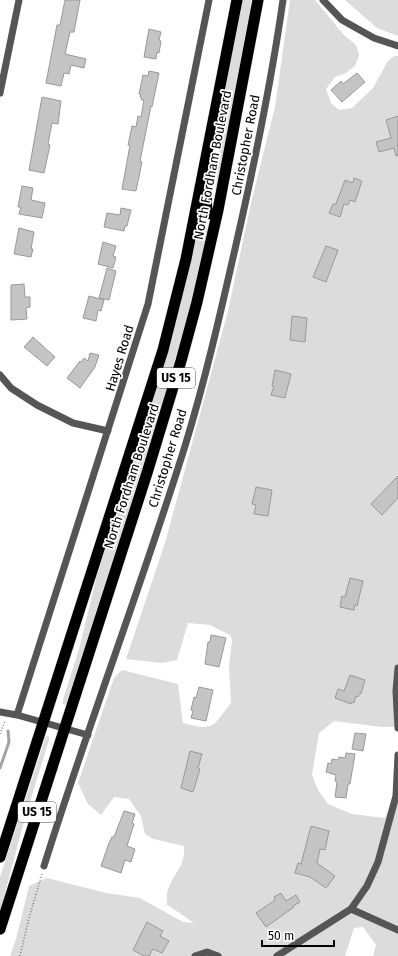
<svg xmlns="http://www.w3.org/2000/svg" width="398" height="956" viewBox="0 0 398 956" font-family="'Fira Sans',sans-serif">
	<rect width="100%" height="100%" fill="#fff"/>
	<path fill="#dcdcdc" d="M242 0H251L249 22 215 196 227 78Z
		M290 0H315L344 35 356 45 359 55 355 66 346 73 335 77 326 89 331 103 339 110 352 108 373 88 388 61 394 56H398V727H382L334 721 319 733 312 775 318 790 328 804 352 814 385 818 398 784V956H373L376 945 363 927 354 928 345 956H10L16 939 29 886 47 878 106 893 140 898 183 922 194 923 178 912 167 905C167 899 166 893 169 887 176 870 185 867 184 846L153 839 145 834 141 816 129 799 114 797 101 815 88 804 78 783 114 678 122 670 178 684 183 723C215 731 211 728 231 703L229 667 232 640 230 635 210 625 188 623 177 660 162 663 126 659 165 543 228 311 251 203 275 107Z
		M345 0H398V36L377 28Z
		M200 217 208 229 191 303 160 412 67 704 64 705 62 703 79 649 97 575 141 440 171 340Z
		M46 736 49 737V740L25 818 0 912V877Z"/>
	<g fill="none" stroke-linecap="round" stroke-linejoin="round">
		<path stroke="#a3a3a3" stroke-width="3" d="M0 768 9 742 8 731"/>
	</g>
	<path fill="#c4c4c4" stroke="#999" d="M65 0H80L74 32H70L65 54 86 59 84 68 71 65 69 74 64 73 61 86 46 83 57 25H60Z
		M149 29 161 32 159 40 161 41 159 53 157 52 156 59 144 57Z
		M149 71 159 73 152 107 151 106 140 161 142 162 136 191 122 189 130 145H128L132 126 136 127 138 116 141 117 144 100H141L142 98 140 97 141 95 139 94 143 75 148 76Z
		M357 73 365 82 342 102 331 90 341 81 343 84Z
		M42 97 61 101 58 124 52 123 48 144 50 145 44 173 29 170Z
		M398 116V155L396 156 394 148 379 152 376 142 391 138 386 120Z
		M354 178 362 181 355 202 350 200 348 205 344 204 340 217 329 213 333 204H336L345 180 353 183Z
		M22 186 33 188 31 200 45 203 42 218 19 214 21 207H18Z
		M121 208 131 210 127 226H125L124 231 104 227 107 213 120 215Z
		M19 228 34 232 31 249H33L31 257 14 254Z
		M103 242 116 246 113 256 116 257 113 268 98 264Z
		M326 246 338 250 326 282 313 277Z
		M107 268 116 271 109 300 99 298Z
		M24 284 25 297H30V307L26 308 27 319 11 320V285Z
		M89 296 104 300 101 311 98 310 96 321 83 318Z
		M292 316 307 318 305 342 290 340Z
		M33 337 55 357 47 366 24 347Z
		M90 353 99 355 95 367 80 388 67 378 80 361 81 362 84 358 88 361Z
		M275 370 291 374 285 398 271 395 274 386H272Z
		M398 476V498L382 515 371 504Z
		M256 487 272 490 268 516 254 514 256 505 252 504Z
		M350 578 363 581 357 606 355 605 354 610 340 607 342 596 345 597Z
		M211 635 226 638 219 667 205 664 208 642H210Z
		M350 675 365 680 361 694H359L358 697 356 696 354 703 352 702 351 704 335 698 338 689 344 691Z
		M199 687 213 690 206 721 191 718 193 711 191 710 194 697 196 698Z
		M355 733 366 734 363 751 352 749Z
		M190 751 202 754 198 768 200 769 193 792 181 788Z
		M346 753 355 754 350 784H348L346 798 335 797 337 782 335 781 336 775 326 772 328 763 331 764 332 759 338 760 339 757 345 758Z
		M124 811 135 814 132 823 134 824 127 846 135 849 131 862 125 860 121 873 101 866 109 843 112 837H114Z
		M311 826 329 831 325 850 320 849 317 863 335 876 326 888 310 877 295 873 298 863 301 864Z
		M281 893 286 901 296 895 300 902 293 906 294 907 266 927 256 913 275 900 274 897Z
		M147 922 163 931 160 936 169 941 162 953 153 949 149 956H144L133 950Z"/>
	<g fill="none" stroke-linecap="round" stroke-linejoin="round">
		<defs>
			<path id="trunk" d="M206 179C207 186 205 207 208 212 210 215 213 215 216 215
				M0 857 163 350 186 259 237 0
				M0 929 147 473 181 361 197 302 218 210 258 0"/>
		</defs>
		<use href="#trunk" stroke="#dbdbdb" stroke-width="12"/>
		<path stroke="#777" stroke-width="1.5" stroke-dasharray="1 2" stroke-linecap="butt" d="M0 734 5 721
			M20 956 29 918 42 874"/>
		<path stroke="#555" stroke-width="7" d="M323 0 342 20 374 38 398 46
			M0 93 19 0
			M0 375 11 388 37 405 73 423 108 431
			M398 668 396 691 398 728
			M0 712 17 715 88 735
			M17 715 148 304 209 0
			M44 866C88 725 141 587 185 446 205 381 220 315 235 249 254 166 271 84 283 0
			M351 909 398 930
			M195 956 207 952 218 956
			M277 956 351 909 367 886 378 862 396 796 398 755"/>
		<use href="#trunk" stroke="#000" stroke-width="11"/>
	</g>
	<g text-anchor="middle" stroke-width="3.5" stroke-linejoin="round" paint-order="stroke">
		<g fill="#fff" stroke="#4c4c4c" stroke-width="1">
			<rect x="157" y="368" width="38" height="20" rx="3"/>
			<rect x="18" y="802" width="38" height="20" rx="3"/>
		</g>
		<g font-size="12" font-weight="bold" fill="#000">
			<text x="176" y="382">US 15</text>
			<text x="37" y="816">US 15</text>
		</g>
		<g font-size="13" fill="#000" stroke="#fff">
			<text transform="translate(245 145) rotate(-79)" y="5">Christopher Road</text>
			<text transform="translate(212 165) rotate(-79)" y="5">North Fordham Boulevard</text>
			<text transform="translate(119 358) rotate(-73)" y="5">Hayes Road</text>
			<text transform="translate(167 458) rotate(-73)" y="5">Christopher Road</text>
			<text transform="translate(131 476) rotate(-72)" y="5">North Fordham Boulevard</text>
		</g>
	</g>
	<path d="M262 940v6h72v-6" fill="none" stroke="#000000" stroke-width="2"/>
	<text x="268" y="940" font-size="12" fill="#000000" stroke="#ffffff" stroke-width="3" paint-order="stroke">50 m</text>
</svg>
